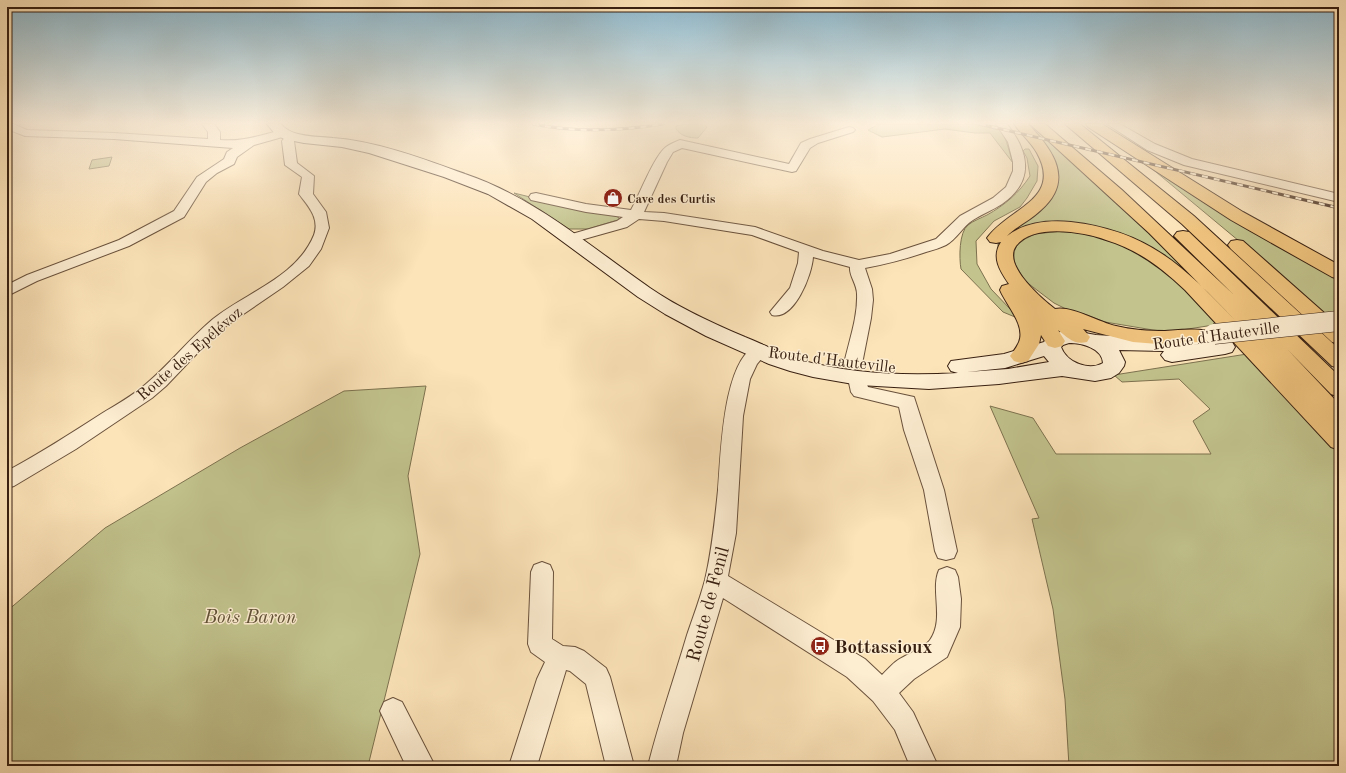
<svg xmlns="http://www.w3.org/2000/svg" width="1346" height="773" viewBox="0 0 1346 773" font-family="'Old Standard TT',serif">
	<rect width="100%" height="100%" fill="#fce3b8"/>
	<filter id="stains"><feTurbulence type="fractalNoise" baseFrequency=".005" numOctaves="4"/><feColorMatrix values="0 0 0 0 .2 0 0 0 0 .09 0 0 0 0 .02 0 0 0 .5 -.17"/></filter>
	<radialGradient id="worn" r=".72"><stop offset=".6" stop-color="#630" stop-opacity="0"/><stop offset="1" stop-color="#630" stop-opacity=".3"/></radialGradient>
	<path fill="#c2c38d" stroke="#7d724f" d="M687 124H703L707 127 698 138C689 138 681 136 676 129V126Z
		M876 124H974L1003 131 1013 163 990 133H975L945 129 882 137 868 130 877 125Z
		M1025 124H1029C1071 156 1108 194 1146 230 1167 250 1200 276 1214 299L1167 260 1062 224 998 248V242L1047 201 1044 145Z
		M1025 149H1029L1038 166 1037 181 1027 198 1020 207 994 221 976 241 977 264 991 289 1012 311 1015 317 1003 312 961 269C959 258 959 232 968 225 973 221 981 218 987 215 1005 205 1019 193 1030 176L1027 158 1023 151Z
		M112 157 109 166 89 169 92 160Z
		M1150 167 1339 276V313L1322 314 1257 256Z
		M514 193 534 198 619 214 618 218 621 219 588 229H569Z
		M1062 231 1095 235 1133 248 1168 272 1220 324 1169 332 1153 330 1105 322 1084 314 1068 310 1054 303 1025 281 1014 262V252L1017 245 1025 239 1035 234Z
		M1247 354 1339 451V766H1069L1065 699 1053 609 1032 519 1039 518 990 406 1033 418 1056 454H1211L1193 421 1210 409 1179 379 1122 382 1114 375Z
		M426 386 408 476 420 554 368 766H7V611L105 528 240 448 344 391Z"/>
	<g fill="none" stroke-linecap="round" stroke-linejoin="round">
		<defs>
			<path id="street" d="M7 124H13L27 130 114 133 208 139V132L202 124H214L220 132V140C244 142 260 135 283 130L287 131 288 133 296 134 298 136 294 141 297 163 314 176 313 194 326 212 329 228 321 249 309 266 283 287 226 326 208 342 166 386 152 398 76 449 14 486 7 488V471C39 454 70 434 101 414 116 405 132 396 146 384 170 364 189 339 213 319 247 292 297 277 314 235 320 218 308 206 299 194L302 177 285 165 282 141 286 136 254 145 237 157 234 164 217 173 206 182 184 217 129 246 37 281 7 296V285L27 275 119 240 174 211 197 177 224 159 227 152 233 148 114 139 25 136 7 129Z
				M996 124H1007C1029 152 1035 181 1002 204 993 210 982 214 973 220 962 227 957 239 946 245 940 248 933 250 926 252 906 259 886 264 865 268L872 289 873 300 871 318 862 364 859 368 853 370 847 368 844 364C849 341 858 317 857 294 857 284 849 276 850 267L813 257C812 275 794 321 772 315L770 312 790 288 798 263 799 252 752 235 664 221 639 219 627 227 570 243 565 242 563 239 565 236 617 221 623 217 586 212 531 200 529 197 531 194 536 193 586 204 631 210C639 196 654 156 666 147 670 144 675 142 680 140L789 164 801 143 810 139 849 127 853 128 855 130 853 132 818 143 810 148 796 171 792 172 682 148 673 152 667 162 644 212 664 213 755 227 823 251 859 260 890 254 936 239 960 216 993 198 1006 187 1013 171V162L1008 142Z
				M1107 124H1120L1155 144 1192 159 1339 194V202L1184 165 1147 150Z
				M760 344 766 346 769 350 757 364 750 379 743 416 736 533 728 576 865 659 882 675C887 670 892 664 898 660 906 655 925 647 930 640 945 619 930 590 939 570L947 567 955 570 958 577 961 599 960 627 947 657 914 679 899 693 913 712 938 766H910L895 730 873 701 847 677 723 598 683 733 676 766H648C659 722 674 679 687 635 693 617 700 599 705 580 712 550 715 520 718 490 721 457 722 355 760 344Z
				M857 372 863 374 868 387 914 397 944 490 957 551 954 558 946 560 938 558 935 551 924 490 904 430 899 407 854 396 851 392 848 378 851 374Z
				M542 562 550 565 553 572 552 639 563 646 575 647 584 651 606 668 610 677 634 766H606L586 684 570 671 566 670 537 766H509L537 679 545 662 531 652 528 644 531 572 534 565Z
				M393 698 402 702 435 766H406L380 711 384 702Z"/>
			<path id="secondary" d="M267 124H281C292 138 317 136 333 138 376 141 424 159 465 174 536 198 589 246 650 288 679 308 712 323 745 337 763 344 781 354 800 360 850 374 906 376 958 373L951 371 948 366 951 361 1004 354 1044 342 1049 335 1068 330 1096 335 1143 338 1167 337 1191 332 1198 334 1201 339 1198 344 1192 345 1225 340 1232 342 1235 347 1232 352 1225 354 1172 362 1165 360 1161 355 1164 351 1119 350 1125 362 1124 366 1119 373 1111 378 1095 381 1062 376 999 384 929 389 859 385 813 377 790 371 769 364 706 336 665 314 638 297 532 219 488 194 444 177 369 153 342 147 304 143 284 139 275 134ZM1069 343C1082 343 1102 348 1103 363 1089 371 1067 363 1061 347L1063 345ZM1044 356 1049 362 1008 369 967 372 1005 368Z"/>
			<path id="highway" d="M1014 124H1028C1053 150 1075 180 1041 210 1031 220 1017 226 1007 236 1025 222 1049 220 1071 222 1149 231 1184 267 1236 321L1149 233 1030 124H1045L1122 190 1234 295 1174 236 1177 232 1183 231 1189 232 1339 376V397L1331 394 1287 349 1339 404V450L1331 447 1185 290C1162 268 1137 249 1106 240 1084 232 1033 223 1016 246 1002 265 1042 299 1055 309 1070 305 1099 322 1116 326 1132 330 1148 331 1165 331 1179 330 1194 328 1207 331L1210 336 1207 341 1200 342 1158 344 1133 342 1083 329 1090 337 1087 342C1074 345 1068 338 1058 330L1065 341 1062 346 1055 348 1048 346 1041 335 1039 344 1028 361 1021 363 1014 361 1010 356C1013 352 1017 347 1019 342 1026 325 1006 305 1000 290L1002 286 1009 284C1000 271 991 257 1001 242L996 243 990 242 987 238C1008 208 1063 200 1037 153 1031 142 1021 134 1014 124Z
				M1065 124H1080L1194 216 1339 349V368L1332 366 1182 224Z
				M1086 124H1102L1243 212 1339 265V279L1332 277 1231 220 1088 127Z
				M1237 240 1243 241 1339 326V343L1332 342 1231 249 1228 245 1231 241Z"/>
		</defs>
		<use href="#street" stroke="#69513b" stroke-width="2"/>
		<use href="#secondary" stroke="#382011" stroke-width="2"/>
		<use href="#highway" stroke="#382011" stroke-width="2"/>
		<use href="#street" fill="#fdedd1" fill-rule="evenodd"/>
		<use href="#secondary" fill="#fdedd1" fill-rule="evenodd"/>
		<use href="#highway" fill="#eec27c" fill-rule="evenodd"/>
		<defs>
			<path id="rail" d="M533 124C577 133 619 131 663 124
				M980 124 1339 208"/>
		</defs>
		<use href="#rail" stroke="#382011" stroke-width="3"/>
		<use href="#rail" stroke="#fdedd1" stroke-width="2" stroke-dasharray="6" stroke-linecap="butt"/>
		<defs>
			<path id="secondary-bridge" d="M1214 334 1339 321"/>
		</defs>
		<use href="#secondary-bridge" stroke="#382011" stroke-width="21" stroke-linecap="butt"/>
		<use href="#secondary-bridge" stroke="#fdedd1" stroke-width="20"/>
	</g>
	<linearGradient id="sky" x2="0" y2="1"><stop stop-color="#8bb8ce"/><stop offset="0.53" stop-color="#fef2df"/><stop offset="1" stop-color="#fef2df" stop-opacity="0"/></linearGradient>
	<rect width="1346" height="232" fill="url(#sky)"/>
	<defs>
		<symbol id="shop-disc" viewBox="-11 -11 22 22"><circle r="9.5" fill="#8f2418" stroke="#fdedd1"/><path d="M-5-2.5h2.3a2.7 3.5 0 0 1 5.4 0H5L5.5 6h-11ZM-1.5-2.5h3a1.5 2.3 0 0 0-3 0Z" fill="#fff"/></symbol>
		<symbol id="bus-disc" viewBox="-11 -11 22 22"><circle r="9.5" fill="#8f2418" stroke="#fdedd1"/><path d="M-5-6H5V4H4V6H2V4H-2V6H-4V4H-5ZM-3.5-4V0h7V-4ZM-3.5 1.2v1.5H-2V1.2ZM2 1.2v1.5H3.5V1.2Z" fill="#fff"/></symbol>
	</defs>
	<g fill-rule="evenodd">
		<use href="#shop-disc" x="602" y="187" width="22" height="22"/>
		<use href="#bus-disc" x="809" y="635" width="22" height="22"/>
	</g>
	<g text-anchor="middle" stroke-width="3" stroke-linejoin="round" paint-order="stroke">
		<g font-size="13" font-weight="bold" fill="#382011" stroke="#fdedd1" text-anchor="start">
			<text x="627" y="203">Cave des Curtis</text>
		</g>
		<g font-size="16" fill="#382011" stroke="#fdedd1">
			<text transform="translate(1216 335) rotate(-8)" y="6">Route d'Hauteville</text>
			<text transform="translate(189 353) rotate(-41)" y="6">Route des Epélévoz</text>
			<text transform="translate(832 359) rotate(7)" y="6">Route d'Hauteville</text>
		</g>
		<g font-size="19" fill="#382011" stroke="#fdedd1">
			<text transform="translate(707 604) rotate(-75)" y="7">Route de Fenil</text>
		</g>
		<g font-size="19" font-style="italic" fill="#615136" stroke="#fdedd1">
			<text x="250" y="623">Bois Baron</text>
		</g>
		<g font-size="19" font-weight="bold" fill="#382011" stroke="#fdedd1" text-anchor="start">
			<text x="834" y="653">Bottassioux</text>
		</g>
	</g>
	<rect width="1346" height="773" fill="none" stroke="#fce3b8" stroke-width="24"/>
	<rect x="8" y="8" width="1330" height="757" fill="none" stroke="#382011" stroke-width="2"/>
	<rect x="12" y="12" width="1322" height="749" fill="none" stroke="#382011"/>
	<rect width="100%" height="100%" filter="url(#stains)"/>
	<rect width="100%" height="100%" fill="url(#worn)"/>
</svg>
